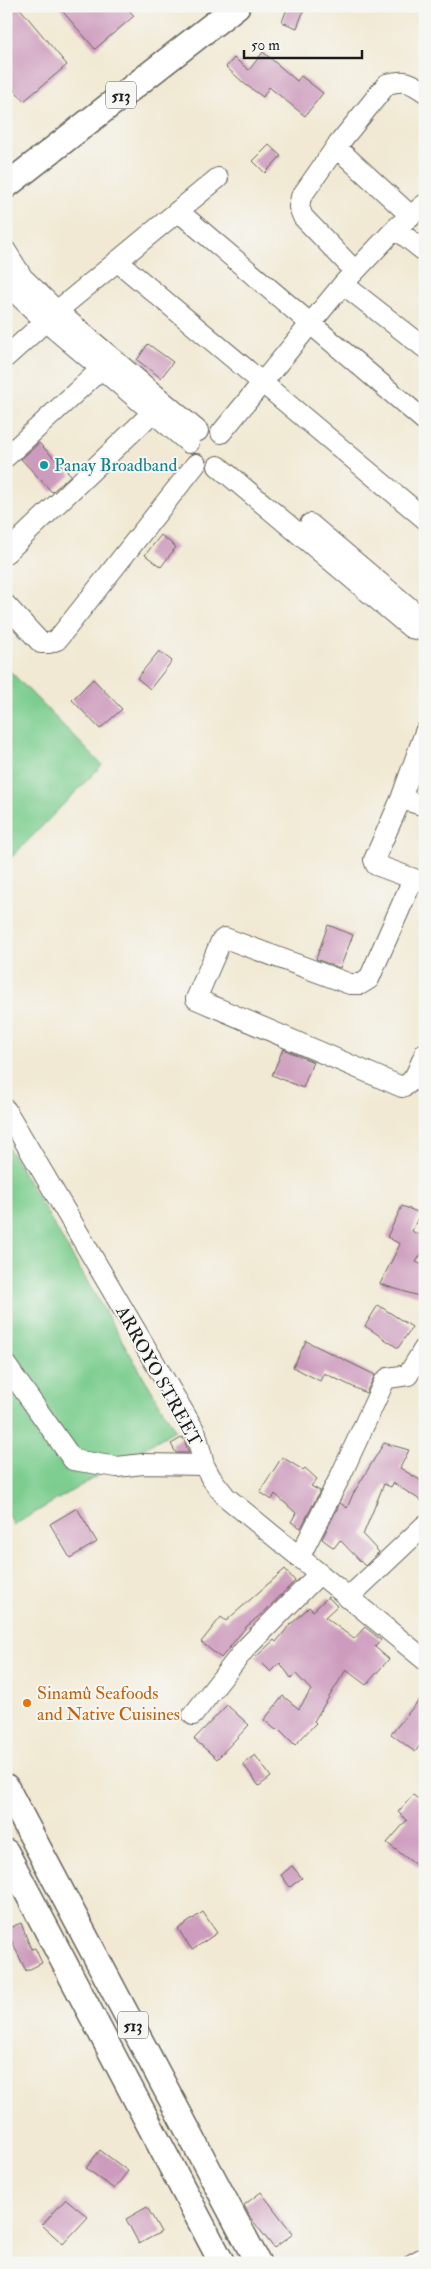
<svg xmlns="http://www.w3.org/2000/svg" width="431" height="2269" viewBox="0 0 431 2269" font-family="'IM FELL Double Pica',serif">
	<rect width="100%" height="100%" fill="#f6f6f2"/>
	<filter id="ink" filterUnits="userSpaceOnUse"><feTurbulence type="fractalNoise" baseFrequency=".02" numOctaves="2"/><feDisplacementMap in="SourceGraphic" scale="10" xChannelSelector="R" yChannelSelector="G"/><feConvolveMatrix kernelMatrix="1 2 1 2 8 2 1 2 1" color-interpolation-filters="sRGB"/></filter>
	<filter id="wash" filterUnits="userSpaceOnUse"><feTurbulence type="fractalNoise" baseFrequency=".0096" numOctaves="4" result="noise"/><feDisplacementMap in="SourceGraphic" scale="20" xChannelSelector="R" yChannelSelector="G"/><feGaussianBlur stdDeviation="1.12" result="paint"/><feColorMatrix in="noise" values="0 0 0 0 0 0 0 0 0 0 0 0 0 0 0 0 0 1.4 0 .05"/><feComposite in="paint" operator="in"/></filter>
	<g filter="url(#wash)">
		<rect width="100%" height="100%" fill="#f1e9d3"/>
		<path fill="#7ccd8e" stroke="#4c7455" d="M6 667 102 765 6 863Z
			M6 1144 175 1430 14 1525 6 1512Z"/>
		<g id="blocks">
			<path fill="#cd9bbd" d="M6 6H18L67 65 24 101 6 80Z
				M58 6H126L134 16 95 49Z
				M288 6 304 10 297 28 282 22Z
				M263 52 297 81 301 76 323 93 305 116 269 87 263 97 246 85 226 67 234 58 249 70Z
				M269 145 281 156 265 173 253 161Z
				M148 344 173 362 161 378 137 360Z
				M39 443 71 475 52 492 21 459Z
				M161 535 176 547 161 567 145 555Z
				M159 651 172 661 150 689 137 678Z
				M93 679 122 709 100 729 72 700Z
				M328 925 353 935 340 968 316 959Z
				M283 1049 313 1062 303 1088 272 1075Z
				M402 1206 420 1213 412 1231 425 1238V1248L416 1262 425 1266V1298L380 1284 400 1244 387 1237Z
				M378 1305 412 1327 398 1348 365 1326Z
				M306 1341 375 1375 366 1393 324 1373 320 1381 293 1367Z
				M183 1437 189 1453H176L171 1444Z
				M384 1443 409 1450 400 1468 425 1483V1503L393 1483 391 1487 384 1484 363 1535 379 1552 365 1566 340 1540 334 1548 322 1539 340 1503 347 1508 353 1494Z
				M282 1457 303 1470 305 1468 317 1479 311 1486 320 1491 301 1528 291 1522 296 1513 275 1494 272 1500 260 1492Z
				M77 1508 97 1542 70 1558 50 1524Z
				M285 1569 295 1581 265 1611 246 1627 221 1658 201 1642 221 1617 226 1621Z
				M328 1597 337 1606 325 1617 354 1639 365 1627 381 1640 375 1647 389 1659 366 1685 346 1670 314 1721 316 1723 295 1745 278 1728 276 1730 264 1720 283 1696 299 1709 311 1690 296 1674 291 1678 280 1663 271 1672 256 1657 274 1640 276 1642 289 1626 309 1607 313 1611Z
				M425 1693V1738L415 1752 391 1734Z
				M227 1705 249 1725 217 1759 194 1739Z
				M255 1755 271 1777 259 1786 243 1764Z
				M413 1795 425 1804V1872L387 1843 407 1820 398 1812Z
				M292 1866 302 1878 290 1887 281 1875Z
				M203 1912 217 1933 192 1950 178 1929Z
				M21 1923 31 1949 35 1948 42 1963 26 1971 6 1929Z
				M100 2150 128 2171 114 2189 86 2168Z
				M261 2192 293 2234 274 2248 250 2217 244 2205Z
				M66 2199 88 2217 63 2244 42 2225Z
				M147 2207 161 2232 139 2244 126 2219Z"/>
		</g>
	</g>
	<g filter="url(#ink)">
		<use href="#blocks" fill-opacity="0" stroke="#67645c" stroke-width="1"/>
		<g fill="none" stroke-linecap="round" stroke-linejoin="round">
			<defs>
				<path id="minor" d="M336 147 411 216
					M425 204 396 228 343 284 425 348
					M178 211 425 421
					M396 229 425 252
					M6 251 23 278 57 311 198 431
					M117 261 425 519
					M354 270 303 217 299 207 301 197 336 147 387 84C405 79 410 82 425 92
					M6 284 45 321 189 443
					M6 357 57 311 218 178
					M221 433 343 284
					M6 457 101 369
					M218 466 411 628 425 631
					M310 524 418 615 425 625
					M6 553 153 412
					M6 605 41 643H49L57 640 196 464
					M425 732 401 799 374 860 376 865 425 883
					M401 799 425 806
					M413 879 369 979 361 984H350L225 938 221 941 196 999 402 1087C416 1082 419 1066 425 1053
					M6 1110 196 1433 204 1465 211 1478 226 1497 425 1660
					M6 1365 73 1460 117 1467 143 1464 204 1465
					M299 1558 341 1475 384 1382 388 1378 408 1375 425 1347
					M348 1598 425 1525
					M193 1715 245 1649 319 1574
					M414 2263 425 2257"/>
				<path id="major" d="M6 186 237 6
					M6 1787 258 2263
					M6 1852 222 2263"/>
			</defs>
			<use href="#minor" stroke="#67645c" stroke-width="22"/>
			<use href="#major" stroke="#67645c" stroke-width="28"/>
			<use href="#minor" stroke="#fff" stroke-width="20"/>
			<use href="#major" stroke="#fff" stroke-width="25"/>
		</g>
	</g>
	<circle fill="#0f9aa8" stroke="#f6f6f2" stroke-width="2" cx="44" cy="465" r="5"/>
	<circle fill="#e8710a" stroke="#f6f6f2" stroke-width="2" cx="27" cy="1703" r="5"/>
	<g text-anchor="middle" stroke-width="4" stroke-linejoin="round" paint-order="stroke">
		<g fill="#f6f6f2" stroke="#5d5d5c" stroke-width="1">
			<rect x="106" y="81.5" width="30" height="27" rx="4"/>
			<rect x="118" y="2011.5" width="30" height="27" rx="4"/>
		</g>
		<g font-size="16" font-weight="bold" fill="#1c1c1c">
			<text x="121" y="101">513</text>
			<text x="133" y="2031">513</text>
		</g>
		<g font-size="18" fill="#0d838f" stroke="#f6f6f2" text-anchor="start">
			<text x="54" y="471">Panay Broadband</text>
		</g>
		<g font-size="18" fill="#1c1c1c" stroke="#f6f6f2">
			<text transform="translate(159 1376) rotate(61)" y="6">ARROYO STREET</text>
		</g>
		<g font-size="18" fill="#c56008" stroke="#f6f6f2" text-anchor="start">
			<text x="37" y="1699">Sinamû Seafoods<tspan x="37" dy="21">and Native Cuisines</tspan></text>
		</g>
	</g>
	<rect width="431" height="2269" fill="none" stroke="#f6f6f2" stroke-width="25"/>
	<path d="M244 50v8h118v-8" fill="none" stroke="#1c1c1c" stroke-width="2.5"/>
	<text x="251" y="50" font-size="15" fill="#1c1c1c" stroke="#f6f6f2" stroke-width="4" paint-order="stroke">50 m</text>
</svg>
